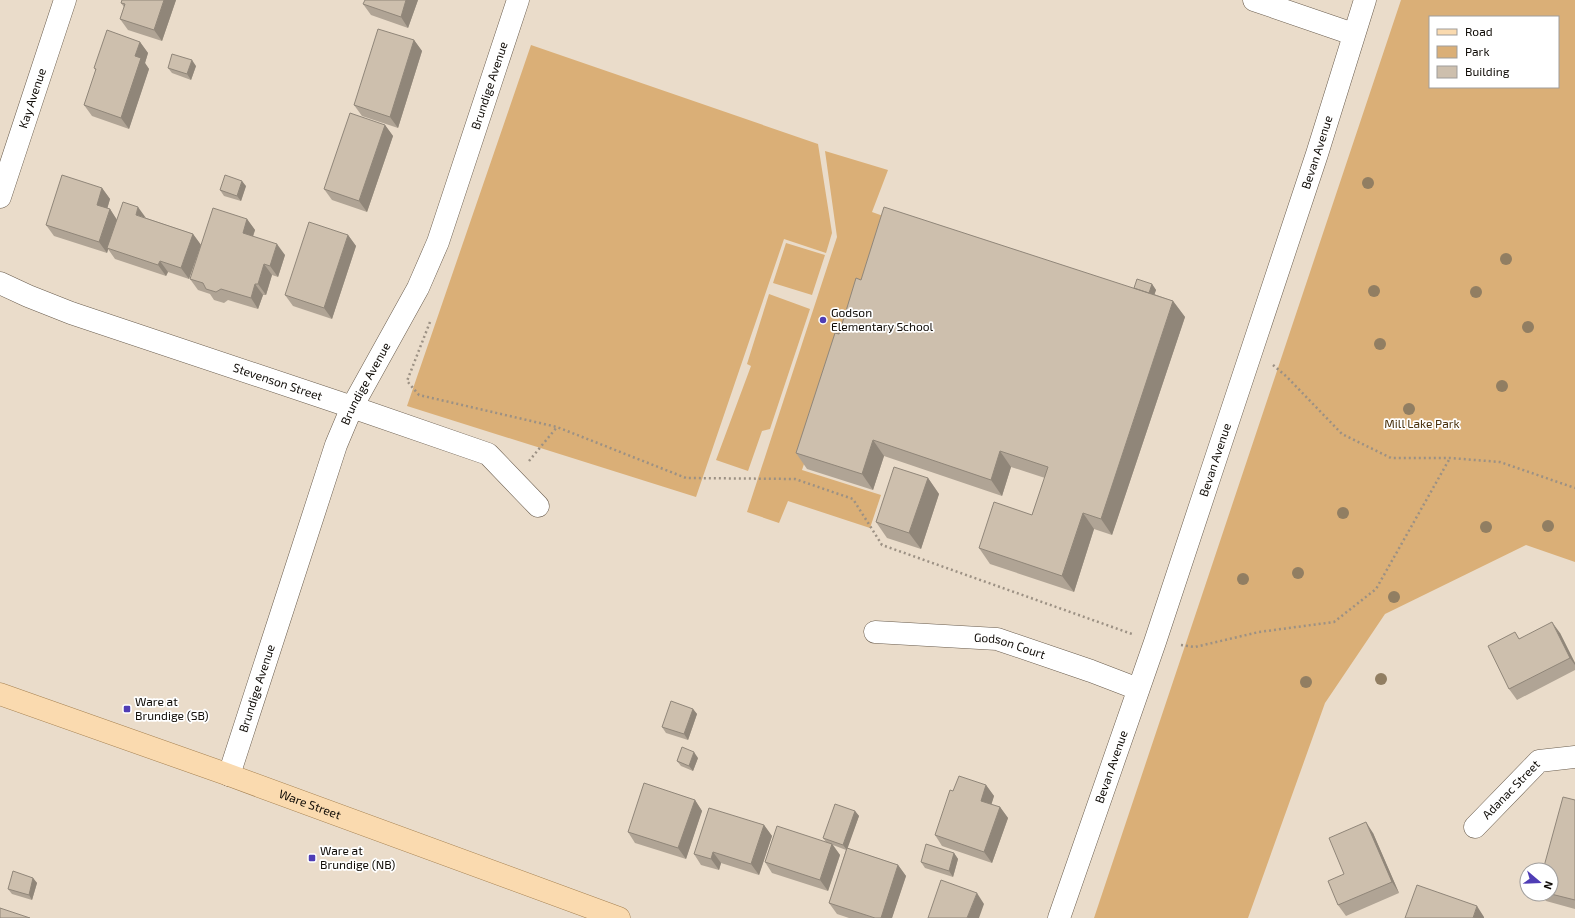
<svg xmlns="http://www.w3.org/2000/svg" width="1575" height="918" viewBox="0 0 1575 918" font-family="'Exo 2',sans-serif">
	<rect width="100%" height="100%" fill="#eadcca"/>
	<path fill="#daaf77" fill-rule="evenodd" d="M1401 0H1575V562L1526 545 1385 614 1325 703 1248 918H1094ZM1430 17H1558V87H1430Z
		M531 45 818 144 832 233 826 253 784 239 696 497 407 406Z
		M825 151 888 170 872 212 886 217 802 470 881 495 870 528 788 501 779 523 747 512 837 237Z
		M786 243 825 255 812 295 773 283Z
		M769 294 810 309 770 429 762 431 748 471 716 460 751 366 747 364Z"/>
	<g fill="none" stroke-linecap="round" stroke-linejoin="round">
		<defs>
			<g id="minor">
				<path d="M1254 0 1353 34"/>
				<path id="s1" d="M0 197 65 0"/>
				<path id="s2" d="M0 283 28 296 71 313 352 407 488 454 538 506"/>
				<path id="s3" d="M875 632 997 639 1091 671 1138 689"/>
				<path id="s4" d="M229 775 336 445 352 407 418 288 438 242 518 0"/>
				<path id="s5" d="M1475 827 1539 761 1575 757"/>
				<path id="s6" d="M1059 918 1155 642 1206 488 1317 154 1365 0"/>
			</g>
			<g id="major">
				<path id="s7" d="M0 694 229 775 619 918"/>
			</g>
		</defs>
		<use href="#minor" stroke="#695c4d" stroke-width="23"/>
		<use href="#major" stroke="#a58151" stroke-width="23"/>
		<path stroke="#9c9184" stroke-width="2.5" stroke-dasharray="2 3" stroke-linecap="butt" d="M430 322 407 381 419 395 557 427 686 478 795 479 853 499 882 545 1132 634
			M1273 365 1287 377 1342 434 1391 458H1450L1500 462 1575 488
			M529 461 557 427
			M1181 645 1195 647 1259 632 1334 622 1376 589 1450 458"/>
		<use href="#minor" stroke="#fff" stroke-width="22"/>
		<use href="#major" stroke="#fadaaf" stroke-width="22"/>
	</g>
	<g fill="#917e62">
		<circle cx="1368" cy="183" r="6"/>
		<circle cx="1506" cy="259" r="6"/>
		<circle cx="1374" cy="291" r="6"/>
		<circle cx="1476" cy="292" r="6"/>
		<circle cx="1528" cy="327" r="6"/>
		<circle cx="1380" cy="344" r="6"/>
		<circle cx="1502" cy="386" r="6"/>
		<circle cx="1409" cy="409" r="6"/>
		<circle cx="1343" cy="513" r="6"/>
		<circle cx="1548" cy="526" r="6"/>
		<circle cx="1486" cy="527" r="6"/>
		<circle cx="1298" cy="573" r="6"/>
		<circle cx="1243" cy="579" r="6"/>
		<circle cx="1394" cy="597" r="6"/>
		<circle cx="1381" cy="679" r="6"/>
		<circle cx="1306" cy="682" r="6"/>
	</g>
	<path fill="#b0a495" d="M122 0H176L162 41 128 30 120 19 124 7 121 3Z
		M418 0 408 28 371 15 363 4Z
		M414 40 422 51 398 128 362 116 354 105Z
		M140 42 148 53 145 63 149 69 129 129 92 116 84 105 96 71 94 68Z
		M196 66 191 80 172 73 168 68Z
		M385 125 393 136 367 212 332 200 324 189Z
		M246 186 241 201 224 196 220 190Z
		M102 188 110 199 107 209H110L117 220 146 218 193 234 201 245 247 219 255 230 253 237 285 255 278 277 272 275 266 295H263L258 309 228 300 224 303 214 300 210 294 198 290 190 279 201 245 189 279 168 272 166 276 115 259 108 249 107 253 54 236 46 225Z
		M348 235 356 246 332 319 293 306 285 295Z
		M861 280 1134 288 1152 284 1156 290 1154 294 1173 301 1185 317 1112 535 1094 529 1074 592 990 564 979 548 1032 515 1045 478 1011 467 1002 496 884 456 873 490 807 469 796 453 839 334Z
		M928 478 939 494 921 549 887 538 876 522Z
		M1560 633 1575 663V670L1517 700 1509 689 1520 638Z
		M693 709 697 714 688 740 666 733 662 727Z
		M698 758 693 771 681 766 677 761Z
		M986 785 994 796 991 805 1000 807 1008 818 992 863 942 846 935 835 953 791Z
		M695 800 702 811 686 859 635 843 628 832Z
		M1575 800V909L1546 901 1541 894H1551Z
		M855 811 859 816 847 848 898 865 906 876 892 918H849L837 914 829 903 846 850 833 845 840 855 828 891 772 873 765 862 826 842 823 838Z
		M764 825 772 836 759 875 721 863 719 870 701 865 694 854Z
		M1373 833 1399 893 1346 916 1338 905 1344 874Z
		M954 853 958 859 953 877 925 868 921 862Z
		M33 878 37 883 32 900 12 894 8 889Z"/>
	<path fill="#908679" d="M164 0H176L162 41 154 30Z
		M406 0H418L408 28 401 17Z
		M414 40 422 51 398 128 390 117Z
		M140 42 148 53 145 63 149 69 129 129 121 118 135 56Z
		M192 60 196 66 191 80 187 74Z
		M385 125 393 136 367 212 359 201Z
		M242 181 246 186 241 201 237 196Z
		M102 188 110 199 105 216 97 205Z
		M138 207 146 218 136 215Z
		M110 209 117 220 107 253 99 242Z
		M247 219 255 230 250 244 243 233Z
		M193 234 201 245 189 279 181 268Z
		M348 235 356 246 332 319 324 308Z
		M277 244 285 255 278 277 270 266Z
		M160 261 168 272 166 276 158 265Z
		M264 264 272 275 266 295 258 284Z
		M255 284 263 295 258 309 251 298Z
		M1152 284 1156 290 1151 305 1147 300Z
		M1173 301 1185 317 1112 535 1101 519Z
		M873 440 884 456 873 490 862 474Z
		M1000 451 1011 467 1002 496 991 480Z
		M928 478 939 494 921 549 909 533Z
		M1083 513 1094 529 1074 592 1062 576Z
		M1552 622 1560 633 1575 663V665L1570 658Z
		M693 709 697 714 688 740 684 734Z
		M694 752 698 758 693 771 689 766Z
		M986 785 994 796 989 812 981 801Z
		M695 800 702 811 686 859 678 848Z
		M1000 807 1008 818 992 863 984 852Z
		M855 811 859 816 847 850 843 845Z
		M1366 822 1373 833 1399 893 1392 882Z
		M764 825 772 836 759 875 751 864Z
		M832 844 840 855 828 891 820 880Z
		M713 852 721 863 719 870 711 859Z
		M954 853 958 859 953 877 949 871Z
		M898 865 906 876 892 918H881Z
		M33 878 37 883 32 900 29 895Z
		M977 893 984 904 979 918H967Z
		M1477 906 1484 917V918H1473Z"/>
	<path fill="#cdbfad" stroke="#908679" d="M122 0H164L154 30 120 19 125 4 121 3Z
		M365 0H406L401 17 363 4Z
		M378 29 414 40 390 117 354 105Z
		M107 30 140 42 135 56 141 58 121 118 84 105 96 69 94 68Z
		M172 54 192 60 187 74 168 68Z
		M350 113 385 125 359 201 324 189Z
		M62 175 102 188 97 205 110 209 99 242 46 225Z
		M225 175 242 181 237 196 220 190Z
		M123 202 138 207 136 215 193 234 181 268 160 261 158 265 107 248Z
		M884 207 1173 301 1101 519 1083 513 1062 576 979 548 994 502 1032 515 1048 467 1000 451 991 480 873 440 862 474 796 453 835 333 839 334 856 278 861 280Z
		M213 208 247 219 243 233 277 244 270 266 264 264 258 284H255L251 298 221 289 216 292 206 289 203 283 190 279Z
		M309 222 348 235 324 308 285 295Z
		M1137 279 1152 284 1149 293 1134 288Z
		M894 467 928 478 909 533 876 522Z
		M1552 622 1570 658 1509 689 1488 646 1515 632 1519 639Z
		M671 701 693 709 684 734 662 727Z
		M682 747 694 752 689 766 677 761Z
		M959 776 986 785 981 801 1000 807 984 852 935 835 950 790 953 791Z
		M644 783 695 800 678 848 628 832Z
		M1563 797 1575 800V900L1551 894V870H1543Z
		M835 804 855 811 843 845 823 838Z
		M709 808 764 825 751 864 713 852 711 859 694 854Z
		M1366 822 1392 882 1338 905 1328 881 1344 874 1329 838Z
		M777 826 832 844 820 880 765 862Z
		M926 844 954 853 949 871 921 862Z
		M847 848 898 865 881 918H875L829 903Z
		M13 871 33 878 29 895 8 889Z
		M941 880 977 893 967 918H928Z
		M1417 885 1477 906 1473 918H1405Z
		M0 908 30 918H0Z"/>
	<g fill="#4f3db5" stroke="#fff" stroke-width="1.5">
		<circle cx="823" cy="320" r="4"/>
		<rect x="123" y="705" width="8" height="8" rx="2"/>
		<rect x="308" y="854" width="8" height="8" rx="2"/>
	</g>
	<g text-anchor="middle" stroke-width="3.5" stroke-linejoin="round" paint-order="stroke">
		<g font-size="12" fill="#0f0b06" stroke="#fff">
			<text dy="4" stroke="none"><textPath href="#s4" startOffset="739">Brundige Avenue</textPath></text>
			<text dy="4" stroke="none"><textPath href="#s1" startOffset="104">Kay Avenue</textPath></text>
			<text dy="4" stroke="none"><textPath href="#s6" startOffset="808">Bevan Avenue</textPath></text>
			<text dy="4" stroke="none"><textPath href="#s2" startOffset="295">Stevenson Street</textPath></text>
			<text dy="4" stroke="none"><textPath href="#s4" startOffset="415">Brundige Avenue</textPath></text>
			<text dy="4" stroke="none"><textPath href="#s6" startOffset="484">Bevan Avenue</textPath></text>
			<text dy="4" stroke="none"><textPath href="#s3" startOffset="136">Godson Court</textPath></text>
			<text dy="4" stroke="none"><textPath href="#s4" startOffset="91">Brundige Avenue</textPath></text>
			<text dy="4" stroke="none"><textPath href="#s6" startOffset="160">Bevan Avenue</textPath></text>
			<text dy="4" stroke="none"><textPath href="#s5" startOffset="52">Adanac Street</textPath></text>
			<text dy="4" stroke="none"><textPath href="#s7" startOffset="329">Ware Street</textPath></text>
		</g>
		<g font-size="12" fill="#0f0b06" stroke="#fff" text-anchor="start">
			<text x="831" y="317">Godson<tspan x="831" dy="14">Elementary School</tspan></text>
			<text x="135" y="706">Ware at<tspan x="135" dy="14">Brundige (SB)</tspan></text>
			<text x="320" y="855">Ware at<tspan x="320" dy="14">Brundige (NB)</tspan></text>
		</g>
		<g font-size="12" fill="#49310d" stroke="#fff">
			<text x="1422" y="428">Mill Lake Park</text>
		</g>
	</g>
	<rect x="1429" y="16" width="130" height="72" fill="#ffffff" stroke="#9f9d9b"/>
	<rect x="1437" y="29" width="20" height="6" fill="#fadaaf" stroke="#9f9d9b"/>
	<text x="1465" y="36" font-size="12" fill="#0f0b06">Road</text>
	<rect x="1437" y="46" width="20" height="12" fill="#daaf77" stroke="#9f9d9b"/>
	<text x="1465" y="56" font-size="12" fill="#0f0b06">Park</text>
	<rect x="1437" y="66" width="20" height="12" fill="#cdbfad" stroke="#9f9d9b"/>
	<text x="1465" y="76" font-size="12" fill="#0f0b06">Building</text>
	<g transform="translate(1539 882) rotate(109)"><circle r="19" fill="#ffffff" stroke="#9f9d9b"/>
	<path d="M0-3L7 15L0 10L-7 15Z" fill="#4f3db5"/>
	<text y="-6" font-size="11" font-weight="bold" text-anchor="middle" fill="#0f0b06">N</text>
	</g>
</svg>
